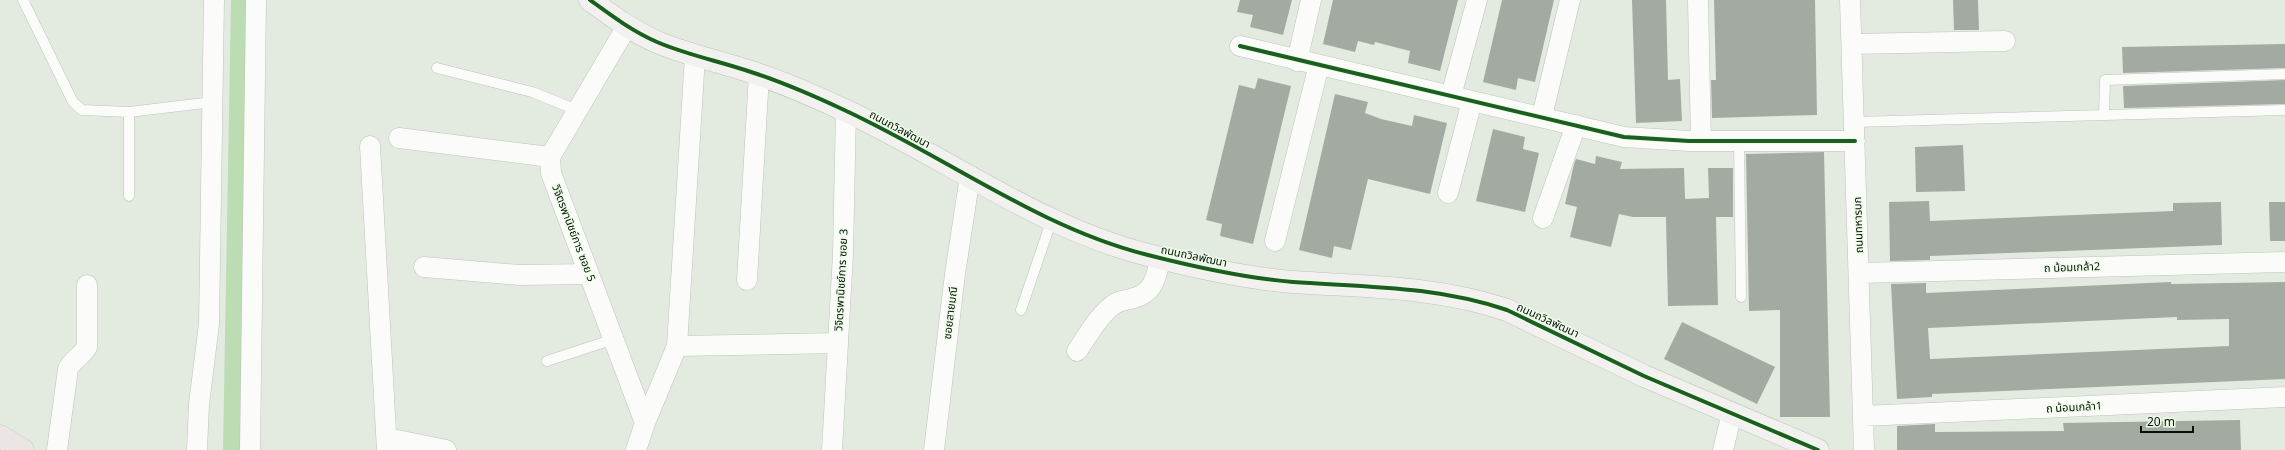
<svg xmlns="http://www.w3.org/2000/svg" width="2285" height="450" viewBox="0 0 2285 450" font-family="'Noto Sans','Noto Sans Thai',sans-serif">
	<rect width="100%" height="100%" fill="#e3ebe0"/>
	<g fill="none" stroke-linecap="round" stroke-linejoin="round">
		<path stroke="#bcdcb4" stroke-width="18" d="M232 450 240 0"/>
	</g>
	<path fill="#a3aaa1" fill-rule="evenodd" d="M1240 0H1292L1283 35 1250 27 1253 15 1237 12Z
		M1333 0H1458L1440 71 1408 63 1410 51 1375 42 1374 45 1358 41 1355 52 1323 44Z
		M1502 0H1554L1535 82 1518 78 1516 90 1483 82Z
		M1632 0H1666L1668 80 1680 79 1682 121 1636 123Z
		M1714 0H1815L1817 115 1712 118 1711 80H1716Z
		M1953 0H1978L1979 30H1954Z
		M2285 44V68L2123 73 2122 47Z
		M1258 78 1291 86 1253 244 1220 236 1222 224 1206 220 1239 85 1255 89Z
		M2285 80V104L2124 108 2123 86Z
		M1335 94 1368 102 1365 113 1381 119 1412 126 1414 115 1447 123 1430 194 1368 179 1351 250 1334 246 1332 258 1299 250Z
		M1493 129 1525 137 1523 149 1539 153 1525 212 1476 201Z
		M1963 145 1965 191 1916 192 1915 147Z
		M1824 152 1830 417H1780V310L1749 311 1746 154Z
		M1596 156 1622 162 1620 169 1684 168 1685 199 1709 198 1708 168H1733V217H1716L1718 305 1668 306 1666 217H1633L1619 214 1611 247 1570 237 1577 207 1565 204 1574 164 1576 159 1595 164Z
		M1929 201 1930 221 2173 211V203L2221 202 2222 245 1930 256V260L1890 261 1889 202Z
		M2269 202H2285V241H2270Z
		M2171 282V284L2285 282V379L1932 394V397L1897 399 1891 284 1926 283V293ZM2177 317V320L2229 319V346L1930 359 1928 328Z
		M1682 322 1775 367 1757 404 1664 359Z
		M2240 420 2241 450H1897V426L1935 424V432L2064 431 2063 423Z"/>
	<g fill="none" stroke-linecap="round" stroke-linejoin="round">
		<defs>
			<path id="lane" d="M23 0 73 102 82 110 129 112 213 102
				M437 68 532 92 577 110
				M129 112V196
				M2104 115 2105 80 2285 74
				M1855 122 2285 110
				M1739 141 1741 297
				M1021 310 1052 219
				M547 361 614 339"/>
			<path id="street" d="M1698 0 1701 141
				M1850 0 1864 450
				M627 26 550 157 551 173 645 423 636 450
				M1852 44 2005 41
				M1240 46 1624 137 1689 141H1855
				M1297 61 1311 0
				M1451 96 1477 0
				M1542 116 1570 0
				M399 138 550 157
				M370 146 387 450
				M1448 193 1472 101
				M1543 218 1576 125
				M1275 241 1319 65
				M424 267 520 275 589 274
				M1860 273 2285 262
				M747 280 759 75
				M677 346 695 56
				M1077 351C1088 335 1100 313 1116 303 1122 300 1128 300 1134 298 1154 293 1156 276 1161 258
				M1863 416 2285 397
				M645 423 677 346 838 343
				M397 440 446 450
				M57 450 68 369C72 360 81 357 87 347V285
				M197 450 199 404 209 324 214 0
				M250 450 256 0
				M832 450 843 254 846 110
				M934 450 955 274 970 176
				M1723 450 1732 413"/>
			<path id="secondary" d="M590 0C612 16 632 31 657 42 687 55 719 61 751 72 782 82 812 95 842 109 943 155 1039 228 1148 255 1195 267 1244 278 1293 282 1367 287 1436 286 1507 310L1644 376 1818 450"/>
			<path id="primary" d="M0 436 23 450"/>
		</defs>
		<use href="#lane" stroke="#bdc3bb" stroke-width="11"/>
		<use href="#street" stroke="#bdc3bb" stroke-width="21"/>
		<use href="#secondary" stroke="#bdc3bb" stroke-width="23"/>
		<use href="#primary" stroke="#c4c8c3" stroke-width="23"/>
		<use href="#lane" stroke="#fbfcfa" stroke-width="10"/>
		<use href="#street" stroke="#fbfcfa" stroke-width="20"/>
		<use href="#secondary" stroke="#f2f1ef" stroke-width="22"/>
		<use href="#primary" stroke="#ebe5e4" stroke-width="22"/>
		<defs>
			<path id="cycleway" d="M590 0C612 16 632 31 657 42 687 55 719 61 751 72 782 82 812 95 842 109 943 155 1039 228 1148 255 1195 267 1244 278 1293 282 1367 287 1436 286 1507 310L1644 376 1818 450
				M1240 46 1624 137 1689 141H1855"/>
		</defs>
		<use href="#cycleway" stroke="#edfde9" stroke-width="6"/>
		<use href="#cycleway" stroke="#1b5e20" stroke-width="4"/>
	</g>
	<g text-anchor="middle" stroke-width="3" stroke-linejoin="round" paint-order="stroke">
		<g font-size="11" fill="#0a0f09" stroke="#edfde9">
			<text transform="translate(900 129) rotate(28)" y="4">ถนนถวิลพัฒนา</text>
			<text transform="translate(1858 225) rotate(-92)" y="4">ถนนทหารบก</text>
			<text transform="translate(574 233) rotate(69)" y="4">วิจิตรพานิชย์การ ซอย 5</text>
			<text transform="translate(1194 256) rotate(12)" y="4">ถนนถวิลพัฒนา</text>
			<text transform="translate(2072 267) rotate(-2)" y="4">ถ น้อมเกล้า2</text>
			<text transform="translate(841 280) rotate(-87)" y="4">วิจิตรพานิชย์การ ซอย 3</text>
			<text transform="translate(950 313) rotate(-83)" y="4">ซอยสายมณี</text>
			<text transform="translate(1548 320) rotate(25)" y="4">ถนนถวิลพัฒนา</text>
			<text transform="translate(2074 407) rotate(-3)" y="4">ถ น้อมเกล้า1</text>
		</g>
	</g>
	<path d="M2141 426v6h52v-6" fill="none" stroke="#0a0f09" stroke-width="2"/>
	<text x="2147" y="426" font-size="12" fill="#0a0f09" stroke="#edfde9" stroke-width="3" paint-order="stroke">20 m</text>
</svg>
